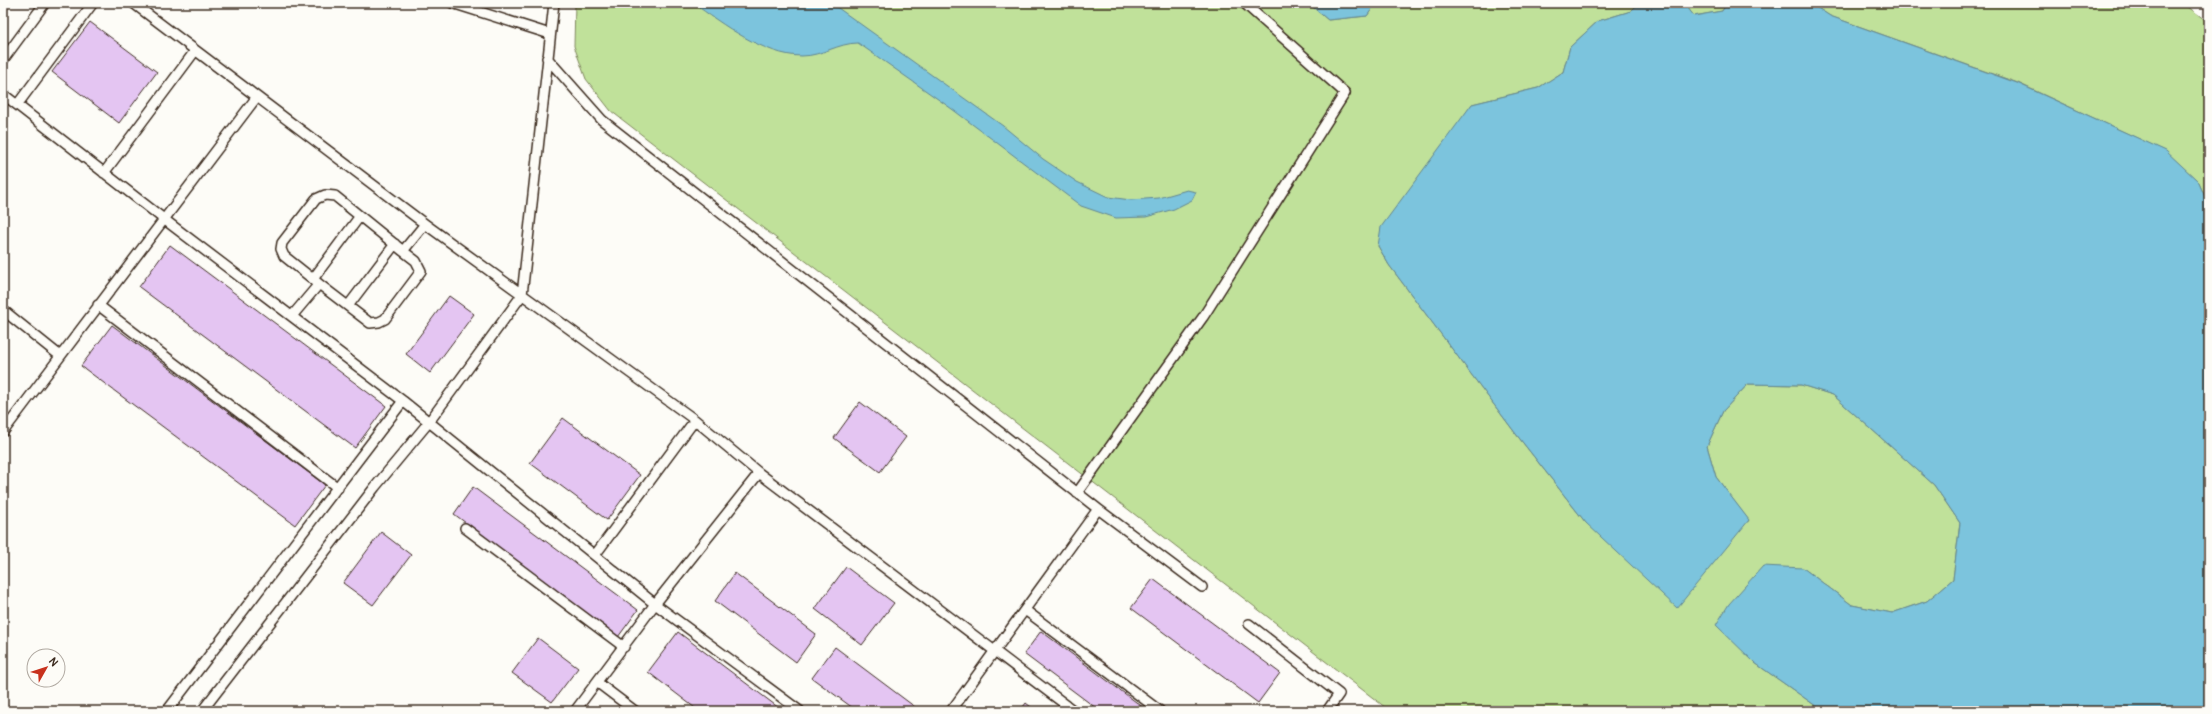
<svg xmlns="http://www.w3.org/2000/svg" width="2212" height="714" viewBox="0 0 2212 714" font-family="Pangolin,sans-serif">
	<rect width="100%" height="100%" fill="#fdfcf7"/>
	<filter id="ink" filterUnits="userSpaceOnUse"><feTurbulence type="fractalNoise" baseFrequency=".025" numOctaves="2"/><feDisplacementMap in="SourceGraphic" scale="8" xChannelSelector="R" yChannelSelector="G"/><feConvolveMatrix kernelMatrix="1 2 1 2 8 2 1 2 1" color-interpolation-filters="sRGB"/></filter>
	<g filter="url(#ink)">
		<path fill="#c0e19a" stroke="#7e865c" d="M575 3H1308L1328 20 1367 16 1376 3H1639L1631 11 1598 21 1570 47 1563 72 1538 88 1472 104 1378 246 1389 265 1516 434 1586 523 1749 521 1716 477 1707 446 1723 411 1748 384 1801 385 1833 395 1934 485 1960 523 1953 579 1927 601 1892 613 1852 605 1803 568 1755 663 1823 711H1390L611 111 586 79 574 46Z
			M1684 3H1727L1722 11 1694 16Z
			M1810 3H2183L2209 23V206L2198 181 2165 151 2018 83 1830 16Z"/>
		<path fill="#7cc4dd" stroke="#628691" d="M693 3H831L1003 126 1043 159 1077 182 1108 197 1131 200 1159 198 1187 190 1196 192 1192 200 1174 209 1146 217 1116 218 1081 206 952 109 858 43C838 43 822 56 802 56 765 56 722 24 693 3Z
			M1308 3H1376L1367 16 1328 20Z
			M1639 3H1684L1694 16 1722 11 1727 3H1810L1830 16 2017 83 2166 151 2198 181 2209 206V711H1823L1755 663 1716 625 1729 604 1763 566 1803 568 1852 605 1892 613 1927 601 1953 579 1960 523 1934 485 1833 395 1801 385 1748 384 1723 411 1707 446 1716 477 1749 520 1677 608 1586 523 1516 434 1389 265 1378 246 1381 227 1472 104 1538 88 1563 72 1570 47 1598 21 1631 11Z"/>
		<path fill="#e4c5f2" stroke="#3b2a1e" d="M90 22 157 72 119 123 52 72Z
			M170 245 386 406 355 448 139 287Z
			M449 296 474 314 430 373 406 354Z
			M112 325 325 485 295 525 81 366Z
			M860 402 906 437 880 472 834 438Z
			M563 418 640 475 607 520 530 463Z
			M473 487 638 610 618 637 454 514Z
			M381 532 411 555 373 605 343 583Z
			M846 567 894 603 862 645 815 609Z
			M735 573 816 634 796 662 715 601Z
			M1153 579 1280 673 1258 703 1131 608Z
			M1041 631 1148 711H1100L1024 654Z
			M678 632 783 711H699L648 672Z
			M538 638 578 668 552 702 512 673Z
			M835 647 915 707 912 711H857L812 678Z
			M1026 703 1036 711H1020Z"/>
		<g fill="none" stroke-linecap="round" stroke-linejoin="round">
			<defs>
				<path id="service" d="M133 3 425 224 695 420 759 473 1074 711
					M452 3 550 34
					M547 58 602 120 1098 509 951 711
					M3 60 45 3
					M3 94 165 220 403 401 655 604 800 711
					M17 105 93 3
					M104 173 195 51
					M313 279 360 216
					M319 284 370 323 379 322 385 319 421 271 416 261 403 251 425 224
					M98 305 338 488
					M348 306 395 244
					M3 310 59 355
					M292 316 319 284 284 256 281 249 282 243 316 199 325 195 335 196 403 251
					M3 432 256 98
					M1077 493 1203 317 1345 93 1244 3
					M1098 509 1202 587
					M465 528 624 647
					M595 555 695 420
					M1025 610 1160 711
					M1249 624 1339 694 1327 711
					M598 683 635 711
					M167 711 403 401
					M202 711 375 487 429 422 522 295 554 3
					M575 711 655 604 759 473"/>
			</defs>
			<use href="#service" stroke="#3b2a1e" stroke-width="12"/>
			<use href="#service" stroke="#fdfcf7" stroke-width="9"/>
		</g>
	</g>
	<rect width="2212" height="714" fill="none" stroke="#fdfcf7" stroke-width="16"/>
	<rect x="8" y="8" width="2196" height="698" fill="none" stroke="#3b2a1e" stroke-width="1.5" filter="url(#ink)"/>
	<g transform="translate(46 668) rotate(51)"><circle r="19" fill="#fdfcf7" stroke="#afa8a0"/>
	<path d="M0-3L7 15L0 10L-7 15Z" fill="#c8321e"/>
	<text y="-6" font-size="11" font-weight="bold" text-anchor="middle" fill="#3b2a1e">N</text>
	</g>
</svg>
